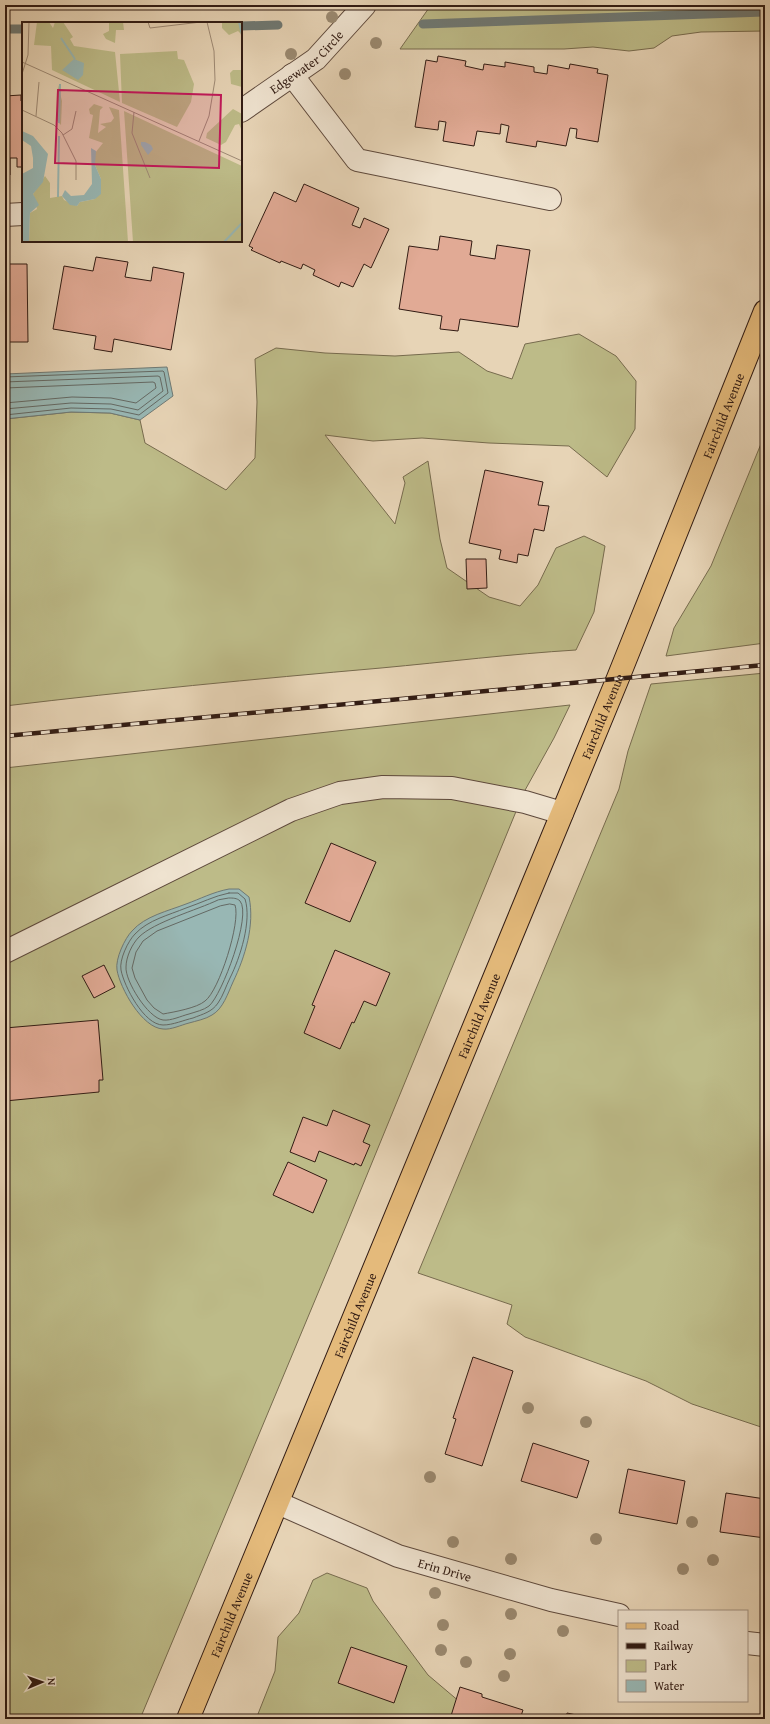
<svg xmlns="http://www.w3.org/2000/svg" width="770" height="1724" viewBox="0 0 770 1724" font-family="'Gentium Book Plus',serif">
	<rect width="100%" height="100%" fill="#e7d4b6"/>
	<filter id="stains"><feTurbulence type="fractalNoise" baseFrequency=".005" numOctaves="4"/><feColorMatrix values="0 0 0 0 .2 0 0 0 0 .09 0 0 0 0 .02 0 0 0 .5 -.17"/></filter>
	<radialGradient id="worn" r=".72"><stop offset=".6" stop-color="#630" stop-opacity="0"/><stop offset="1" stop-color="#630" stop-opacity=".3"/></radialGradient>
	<path fill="#bdbb88" stroke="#776b4e" d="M431 5H765V31L701 32 672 36 654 48 629 51 593 47 564 49H400Z
		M579 334 616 356 636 381 635 429 607 477 569 446 489 443 422 438 373 441 325 435 395 524 405 483 403 477 428 461 440 539 447 568 489 597 520 606 538 585 556 548 584 536 605 546 594 612 576 650C511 654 446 662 381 668 255 679 130 691 5 706V419L71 412 110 413 140 420 145 443 226 490 255 458 257 402 255 359 276 348 325 353 395 356 459 352 487 371 512 379 525 344Z
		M765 434V643L666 656 674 628 711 566Z
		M765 673V1426L761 1427 692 1404 646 1381 525 1337 507 1324 512 1305 418 1273 619 789 628 751 651 684Z
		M570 705 554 738 524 792 346 1226 140 1719H5V768Z
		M327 1573 367 1588 373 1601 428 1675 480 1719H256L275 1671 278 1637 299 1613 313 1580Z"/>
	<path fill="#98b7b4" stroke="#6f7974" d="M167 367 173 396 140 420 110 413 71 412 5 419V374Z
		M229 889H239L249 897C255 925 245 957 233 982 228 993 223 1009 212 1015 206 1019 196 1021 189 1023 181 1025 171 1030 163 1029 142 1028 120 988 117 970 115 959 125 938 132 931 145 916 168 911 186 904 200 899 213 892 229 889Z"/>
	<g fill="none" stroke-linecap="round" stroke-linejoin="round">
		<path stroke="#646964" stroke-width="1" d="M5 377 163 371 164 372 168 393 139 415 111 409 71 408 5 415
			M5 382 158 376 160 377 163 391 138 410 111 404 71 403 5 409
			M5 388 153 382 155 383 156 388 136 403 111 398 72 397 5 403
			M229 893H238L245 899C252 921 240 958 230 978 226 986 223 996 218 1003 212 1012 203 1014 193 1018 184 1020 173 1025 163 1025 144 1025 124 986 121 970 119 960 128 941 135 934 148 920 169 915 186 908 201 903 214 896 229 893Z
			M229 898C233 898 237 898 240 901 252 915 222 995 209 1006 204 1010 195 1012 189 1014 181 1016 171 1021 163 1020 148 1018 125 981 126 967 126 957 132 944 139 937 154 922 197 910 218 900Z
			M230 904 235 905C241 922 219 991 205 1001 197 1008 174 1012 163 1014L154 1008 147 1000 135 978 132 968 136 952 143 941 157 931 220 906Z"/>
		<path stroke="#6f7974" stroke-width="9" d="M423 24 765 12
			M241 26 278 25
			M5 29H23"/>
	</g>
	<path fill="#e1aa95" stroke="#311b13" d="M438 56 466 61 465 66 483 70 484 64 505 67V62L534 67V72L547 74 548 65 569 69 570 64 598 69 597 73 608 75 598 142 576 138 577 129 570 128 566 146 537 141 536 147 506 142 509 126 501 124 500 134 477 131 474 146 443 141 446 122 439 121 438 130 415 127 426 60 437 62Z
		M21 95V101L23 100V167H17V158H10V175H5V96Z
		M304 184 359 208 352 225 360 228 364 218 389 229 371 268 364 264 353 287 341 282 339 287 313 275 315 270 303 264 301 269 281 261 280 263 251 250 253 248 249 246 274 192 296 202Z
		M440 236 472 241 470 255 495 259 497 245 530 250 518 327 460 319 458 331 440 329 442 316 399 309 409 246 438 250Z
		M96 257 128 262 125 277 151 281 153 267 184 273 171 350 114 339 112 352 94 349 96 336 53 329 64 266 93 271Z
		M5 264H27L28 342H5Z
		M485 470 543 482 538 505 549 506 544 531 534 529 528 556 518 554 517 563 499 559 501 550 469 543Z
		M466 559H486L487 588 467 589Z
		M331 843 376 862 350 922 305 903Z
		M335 950 390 973 376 1006 364 1001 354 1023 352 1022 340 1049 304 1033 315 1006 312 1005Z
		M104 965 115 987 94 998 82 976Z
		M98 1020 103 1080H99V1092L5 1101V1028Z
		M333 1110 370 1125 363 1142 370 1145 361 1166 355 1163 354 1165 319 1151 315 1162 290 1152 303 1117 327 1126Z
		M288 1162 327 1180 313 1213 273 1195Z
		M473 1357 513 1371 482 1466 445 1454 456 1419 453 1418Z
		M533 1443 589 1461 577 1498 521 1481Z
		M628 1469 685 1481 677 1524 619 1513Z
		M726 1493 765 1499V1538L720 1532Z
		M351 1647 407 1666 394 1703 338 1683Z
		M460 1687 482 1694V1697L523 1710 520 1719H450Z
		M567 1713 595 1719H566Z"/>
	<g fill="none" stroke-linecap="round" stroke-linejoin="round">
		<defs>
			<g id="minor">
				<path d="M292 75 357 160 550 199"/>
				<path id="s1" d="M241 111 316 59 365 5"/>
				<path d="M5 215 23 214"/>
				<path d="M5 952 291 810 340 793 383 787 452 788 525 802 562 813"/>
				<path id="s2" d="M278 1503 398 1556 551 1600 619 1615"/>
				<path d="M747 1643 765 1645"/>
			</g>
			<g id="major">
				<path id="s3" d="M188 1719 618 678 765 311"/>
			</g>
		</defs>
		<use href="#minor" stroke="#5e493c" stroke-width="24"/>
		<use href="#major" stroke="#311b13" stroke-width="24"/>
		<use href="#minor" stroke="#efe3d0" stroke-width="22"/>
		<use href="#major" stroke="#e4ba7b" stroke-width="22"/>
		<defs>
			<path id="rail" d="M5 736 765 665"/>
		</defs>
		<use href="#rail" stroke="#311b13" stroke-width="4.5"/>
		<use href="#rail" stroke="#efe3d0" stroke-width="3" stroke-dasharray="9" stroke-linecap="butt"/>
	</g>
	<g fill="#9a8970">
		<circle cx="332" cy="17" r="6"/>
		<circle cx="376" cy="43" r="6"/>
		<circle cx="291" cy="54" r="6"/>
		<circle cx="345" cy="74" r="6"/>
		<circle cx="528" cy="1408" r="6"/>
		<circle cx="586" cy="1422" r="6"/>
		<circle cx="430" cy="1477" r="6"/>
		<circle cx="692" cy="1522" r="6"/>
		<circle cx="596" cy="1539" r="6"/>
		<circle cx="453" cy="1542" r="6"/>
		<circle cx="511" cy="1559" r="6"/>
		<circle cx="713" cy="1560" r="6"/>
		<circle cx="683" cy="1569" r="6"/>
		<circle cx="435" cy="1593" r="6"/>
		<circle cx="511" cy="1614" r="6"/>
		<circle cx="443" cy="1625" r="6"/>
		<circle cx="563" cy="1631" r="6"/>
		<circle cx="441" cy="1650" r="6"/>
		<circle cx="510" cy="1654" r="6"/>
		<circle cx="466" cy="1662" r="6"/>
		<circle cx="504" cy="1676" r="6"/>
	</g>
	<g text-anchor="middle" stroke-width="3" stroke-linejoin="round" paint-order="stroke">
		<g font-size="13" fill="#311b13" stroke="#efe3d0">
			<text dy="5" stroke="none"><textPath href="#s1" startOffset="82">Edgewater Circle</textPath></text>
			<text dy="5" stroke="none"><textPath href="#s3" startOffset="1409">Fairchild Avenue</textPath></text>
			<text dy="5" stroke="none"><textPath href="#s3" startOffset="1085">Fairchild Avenue</textPath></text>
			<text dy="5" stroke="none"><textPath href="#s3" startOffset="761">Fairchild Avenue</textPath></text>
			<text dy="5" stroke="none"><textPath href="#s3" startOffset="437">Fairchild Avenue</textPath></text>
			<text dy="5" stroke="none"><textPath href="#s2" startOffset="180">Erin Drive</textPath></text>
			<text dy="5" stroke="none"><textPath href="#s3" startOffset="113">Fairchild Avenue</textPath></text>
		</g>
	</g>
	<g transform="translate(22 22)">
		<rect width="220" height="220" fill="#e7d4b6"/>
		<path d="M15 0H27L31 6 33 0H41L51 15 48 17 52 24 93 30 98 80 30 48 29 24 12 23ZM87 0H101L102 8H94L93 21 84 17 81 12 87 9ZM200 0H220V13L216 9 207 13 200 6ZM155 29 156 37 162 38 172 62 169 80 155 105 100 81 98 32ZM211 48H220V65L209 62 208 51ZM36 63 40 79 39 103 35 99ZM72 82 81 85 78 88 76 111 84 105 78 102 89 100 92 96 87 85 97 88 106 220H7L8 191 15 187 11 172 23 154 28 161V176L40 174 42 178 55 184 58 180 73 177 79 157 73 143V131L81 121 67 116 71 93 68 92 67 87ZM211 87 220 92V109L217 102 213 103 204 120 199 123 184 116 185 111ZM102 89 220 144V220H111Z" fill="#bdbb88"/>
		<path d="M52 37 62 41 61 53 56 58 40 48ZM0 109 11 114 26 132 21 160 11 172 17 183 8 191 7 220H0V152L11 146V136L9 124 0 118ZM123 120 129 123 131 127 126 133 119 123V120ZM69 126 74 129 73 143 79 157V172L73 177 58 180 55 184 48 183 40 174 43 168 49 174 62 173 70 162Z" fill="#98b7b4"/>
		<path fill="none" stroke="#98b7b4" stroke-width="2" d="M217 0 220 13M39 16 53 37M37 101 38 62M36 175 37 114M202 220 220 201"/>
		<path fill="none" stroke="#9e8a75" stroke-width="1" d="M126 0 128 6 179 0M0 40 220 139M0 52 6 33 7 0M0 88 32 103 40 111 54 139V158M112 90 110 111 128 156M14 94 17 60M41 113 50 107 54 89M177 119 187 94 193 58 192 29 185 0"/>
		<path fill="#c2185b" fill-opacity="0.15" stroke="#c2185b" stroke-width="2" d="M36 68 199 73 197 146 33 141Z"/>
		<rect width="220" height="220" fill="none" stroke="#311b13" stroke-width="2"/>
	</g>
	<rect width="770" height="1724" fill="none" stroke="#e7d4b6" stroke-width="20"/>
	<rect x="6" y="6" width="758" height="1712" fill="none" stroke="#311b13" stroke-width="2"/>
	<rect x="10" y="10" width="750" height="1704" fill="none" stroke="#311b13"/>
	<rect x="618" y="1610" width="130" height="92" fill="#efe3d0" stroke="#a39384"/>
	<rect x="626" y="1623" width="20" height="6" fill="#e4ba7b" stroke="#a39384"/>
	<text x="654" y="1630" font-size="12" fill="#311b13">Road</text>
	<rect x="626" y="1643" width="20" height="6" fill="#311b13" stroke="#a39384"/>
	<text x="654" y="1650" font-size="12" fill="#311b13">Railway</text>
	<rect x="626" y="1660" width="20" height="12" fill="#bdbb88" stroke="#a39384"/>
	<text x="654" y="1670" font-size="12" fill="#311b13">Park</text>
	<rect x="626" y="1680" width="20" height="12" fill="#98b7b4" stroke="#a39384"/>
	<text x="654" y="1690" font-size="12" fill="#311b13">Water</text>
	<g transform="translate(42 1682) rotate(88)" stroke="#efe3d0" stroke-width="3" paint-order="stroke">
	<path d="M0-3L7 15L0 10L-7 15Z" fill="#311b13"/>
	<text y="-6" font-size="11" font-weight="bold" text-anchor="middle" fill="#311b13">N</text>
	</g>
	<rect width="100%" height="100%" filter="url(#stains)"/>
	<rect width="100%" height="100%" fill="url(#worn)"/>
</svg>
